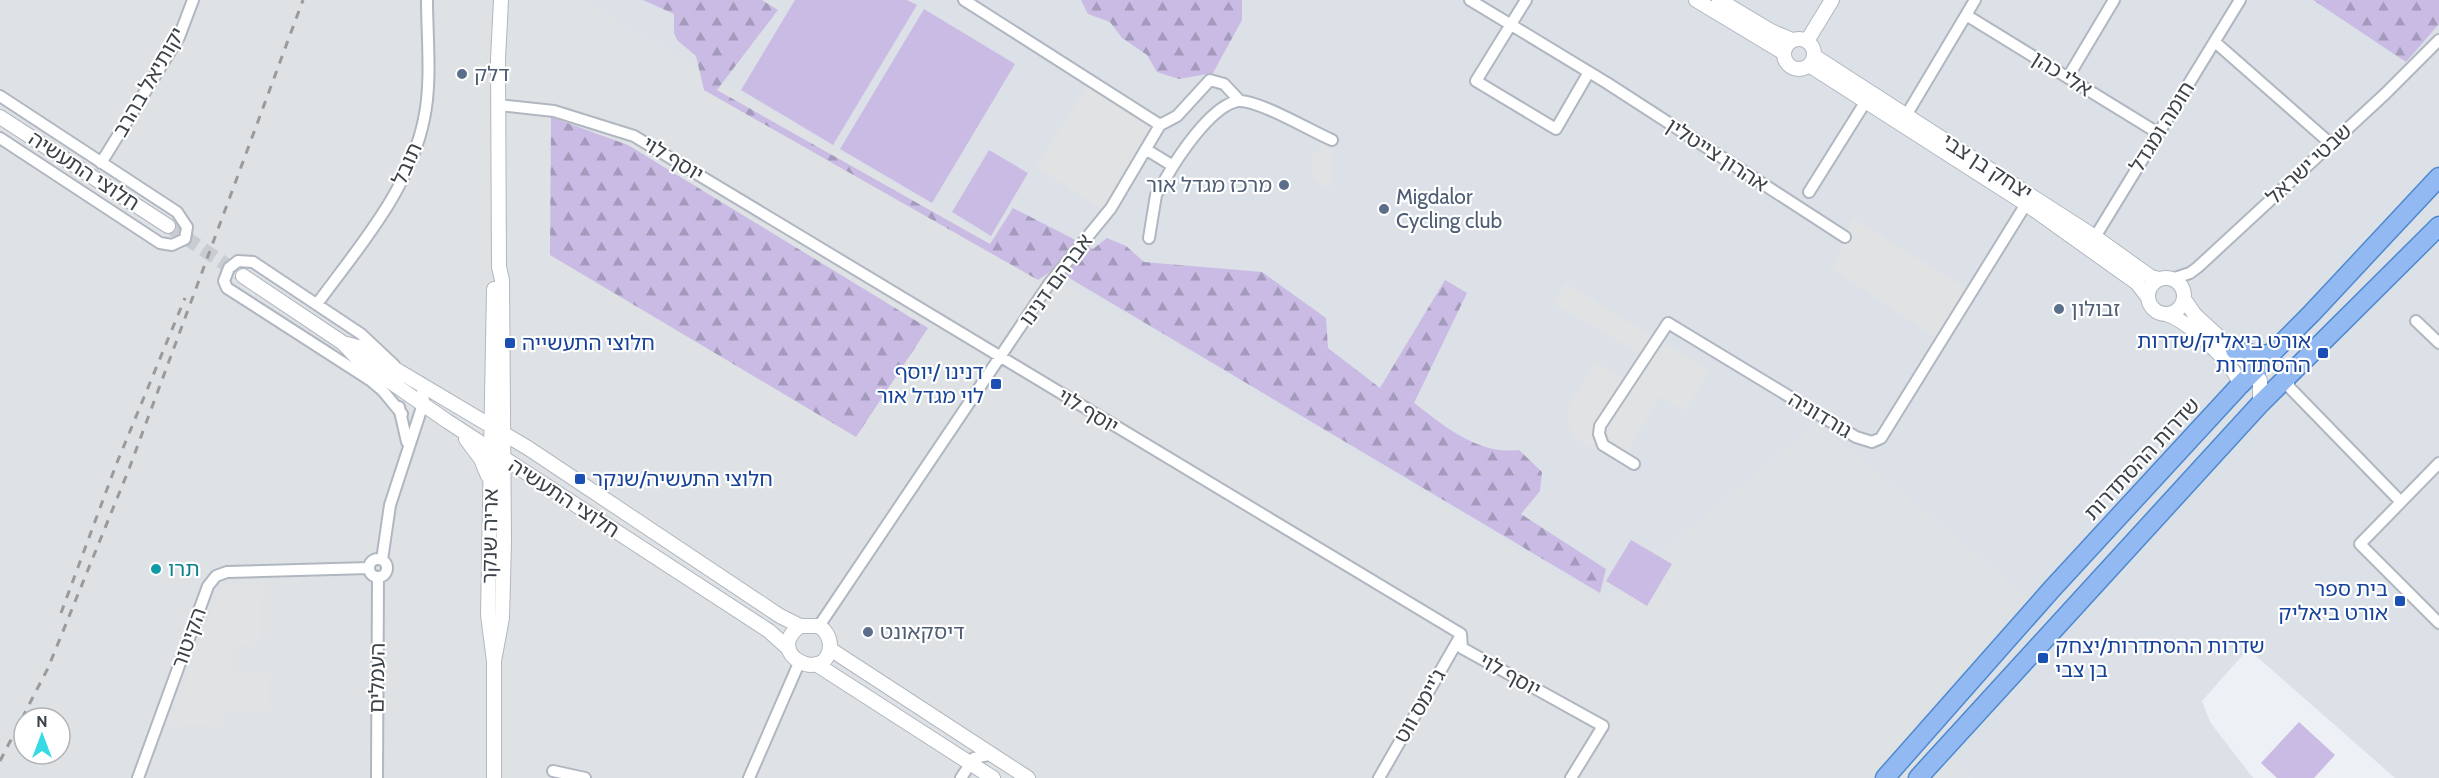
<svg xmlns="http://www.w3.org/2000/svg" width="2439" height="778" viewBox="0 0 2439 778" font-family="Cabin,'Noto Sans Hebrew',sans-serif">
	<defs>
		<pattern id="forest-firs" width="22" height="20" patternUnits="userSpaceOnUse" patternTransform="scale(1.5)"><rect width="22" height="20" fill="#c9bbe4"/><path d="M5 1l3.5 6h-7zM16 11l3.5 6h-7z" fill="#a49abb"/></pattern>
	</defs>
	<rect width="100%" height="100%" fill="#edf0f5"/>
	<path fill="#dce1e8" fill-rule="evenodd" d="M0 0H2439V778H2395L2248 649 2202 701 2210 722 2253 778H0ZM24 718H60V754H24Z"/>
	<path fill="#dee2e5" fill-rule="evenodd" d="M0 0H582L1605 601 1817 423 2028 598 1915 724 1972 778H0ZM24 718H60V754H24Z"/>
	<path fill="#c9bbe4" d="M795 0H907L917 5 833 145 741 90Z
		M924 9 1015 64 932 203 840 149Z
		M989 150 1028 173 991 236 952 212Z
		M1631 540 1672 564 1647 606 1606 581Z
		M2299 722 2335 755 2314 778H2277L2261 763Z"/>
	<path fill="url(#forest-firs)" d="M643 0H762L778 10 717 90 990 244 1013 208 1093 249 1107 238 1126 246 1144 262 1262 272 1326 318 1328 348 1380 388 1445 280 1467 293 1414 403C1445 426 1477 455 1519 450L1542 472 1540 491 1521 514 1606 569 1600 593 1054 269 1038 280 704 90 696 56 677 40 674 33V14Z
		M1081 0H1242V20L1213 73 1179 79 1157 72 1147 55 1122 38 1110 22 1088 14Z
		M2313 0H2439V24L2406 62Z
		M551 117 628 145 928 328 856 437 550 255Z"/>
	<path fill="#e0e2e4" d="M1087 86 1153 128 1102 209 1036 167Z
		M1321 135 1332 140V187L1319 186 1318 179H1313L1312 153 1319 151Z
		M1852 218 1967 289 1938 339 1833 269Z
		M1565 283 1710 371 1684 411 1660 396 1628 450 1641 459 1633 473 1579 441 1569 429 1568 407 1595 361 1624 379 1641 354 1554 304Z
		M236 583 263 587 258 646 233 644V671L270 673 268 710 226 709 224 726 168 723 217 596 225 587Z"/>
	<g fill="none" stroke-linecap="round" stroke-linejoin="round">
		<path stroke="#c9cdd3" stroke-width="14" stroke-dasharray="14 7" stroke-linecap="butt" d="M168 226 243 276"/>
		<defs>
			<path id="minor" d="M1470 0 1607 83 1845 237
				M1526 0 1476 81 1556 129 1589 72
				M1966 15 2158 133
				M2215 42 2331 144
				M2068 77 2114 0
				M0 96 177 212 187 227 185 239 172 245 160 243 0 138
				M498 105 554 111 634 136 1461 634 1462 648 1603 726 1571 778
				M1907 114 1975 0
				M1160 125 1177 116 1210 80 1224 84 1240 101
				M1147 150 1173 166C1185 147 1214 105 1238 101 1257 99 1311 131 1332 140
				M101 163 179 37 193 0
				M1809 192 1866 101
				M1149 238 1156 195 1173 166
				M2090 238 2095 237 2240 0
				M2172 279 2190 273 2198 267 2385 94 2439 40
				M317 304C358 248 410 189 424 119 432 81 427 38 427 0
				M2416 321 2439 343
				M394 365 361 334 253 262 238 261 229 268 224 281 227 288 370 380 383 391 402 414
				M2289 374V387L2401 502
				M399 407 407 442
				M2439 463 2360 544 2439 623
				M1634 464 1603 445 1599 434 1600 426 1668 323 1856 437 1872 442 1881 438 2026 204 2025 197
				M369 568a9 9 0 1 1 18 0a9 9 0 1 1-18 0Z
				M382 560 390 505 424 401 421 383
				M819 626 1049 284 1111 208 1160 125 964 0
				M553 771 585 778
				M138 778 208 586 216 576 227 572 369 568
				M377 778 378 577
				M749 778 799 663
				M961 778 974 758 993 754
				M1379 778 1461 635"/>
			<path id="tertiary" d="M1696 0 1784 53
				M1719 0 1771 31 1792 40
				M1784 54a15 15 0 1 1 30 0a15 15 0 1 1-30 0Z
				M1807 41 1832 0
				M1814 56 2095 237 2151 277 2159 279
				M1809 65 2026 204 2137 283 2147 296
				M0 117 168 226
				M243 276 343 343 359 360 447 421 769 631 789 649
				M2148 296a18 18 0 1 1 36 0a18 18 0 1 1-36 0Z
				M494 289 488 615 494 661V778
				M2184 299 2195 315 2255 370 2260 381V404
				M2166 314C2188 321 2234 363 2240 385
				M343 343 358 347 528 448 780 616 800 626H819C826 631 830 637 830 646 827 686 762 654 800 626
				M466 439 481 459 488 476
				M830 649 1028 778
				M494 661 502 618 504 542 502 280 499 267 498 59 501 0
				M816 664 993 778"/>
			<path id="trunk" d="M2235 350 2260 356 2272 353
				M1885 778 2051 590 2240 385 2311 314 2439 177
				M1918 778 2260 404 2439 226"/>
		</defs>
		<use href="#minor" stroke="#b0b7c0" stroke-width="14"/>
		<use href="#tertiary" stroke="#b0b7c0" stroke-width="16"/>
		<use href="#trunk" stroke="#4d89ce" stroke-width="21"/>
		<use href="#minor" stroke="#fff" stroke-width="10"/>
		<use href="#tertiary" stroke="#fff" stroke-width="14"/>
		<use href="#trunk" stroke="#92b9f2" stroke-width="18"/>
		<path stroke="#9a9a9a" stroke-width="3" stroke-dasharray="8 8" stroke-linecap="butt" d="M61 613 116 465 185 298
			M0 761 48 668 129 469 303 0"/>
	</g>
	<g fill="#5c6f8a" stroke="#fff" stroke-width="2">
		<circle cx="462" cy="74" r="6"/>
		<circle cx="1284" cy="185" r="6"/>
		<circle cx="1384" cy="209" r="6"/>
		<circle cx="2059" cy="309" r="6"/>
		<circle cx="868" cy="632" r="6"/>
	</g>
	<g fill="#1a4fb4" stroke="#fff" stroke-width="2">
		<rect x="504" y="337" width="12" height="12" rx="3"/>
		<rect x="2317" y="347" width="12" height="12" rx="3"/>
		<rect x="990" y="378" width="12" height="12" rx="3"/>
		<rect x="574" y="473" width="12" height="12" rx="3"/>
		<rect x="2394" y="595" width="12" height="12" rx="3"/>
		<rect x="2037" y="652" width="12" height="12" rx="3"/>
	</g>
	<circle fill="#0f9aa8" stroke="#fff" stroke-width="2" cx="156" cy="569" r="6"/>
	<g text-anchor="middle" stroke-width="4.5" stroke-linejoin="round" paint-order="stroke">
		<g font-size="21" fill="#4e5e75" stroke="#fff" text-anchor="start">
			<text x="474" y="81">דלק</text>
			<text x="1272" y="192" text-anchor="end">מרכז מגדל אור</text>
			<text x="1396" y="204">Migdalor<tspan x="1396" dy="24">Cycling club</tspan></text>
			<text x="2071" y="316">זבולון</text>
			<text x="880" y="639">דיסקאונט</text>
		</g>
		<g font-size="21" fill="#3b4249" stroke="#fff">
			<text transform="translate(2062 74) rotate(32)" y="7">אלי כהן</text>
			<text transform="translate(149 82) rotate(-60)" y="7">יקותיאל בהרב</text>
			<text transform="translate(2162 127) rotate(-58)" y="7">חומה ומגדל</text>
			<text transform="translate(1717 155) rotate(33)" y="7">אהרון צייטלין</text>
			<text transform="translate(673 159) rotate(31)" y="7">יוסף לוי</text>
			<text transform="translate(407 164) rotate(-66)" y="7">תובל</text>
			<text transform="translate(2309 164) rotate(-43)" y="7">שבטי ישראל</text>
			<text transform="translate(1987 167) rotate(33)" y="7">יצחק בן צבי</text>
			<text transform="translate(84 171) rotate(33)" y="7">חלוצי התעשיה</text>
			<text transform="translate(1056 280) rotate(-54)" y="7">אברהם דנינו</text>
			<text transform="translate(1088 411) rotate(31)" y="7">יוסף לוי</text>
			<text transform="translate(1820 415) rotate(31)" y="7">גורדוניה</text>
			<text transform="translate(2142 459) rotate(-47)" y="7">שדרות ההסתדרות</text>
			<text transform="translate(564 498) rotate(33)" y="7">חלוצי התעשיה</text>
			<text transform="translate(490 536) rotate(-89)" y="7">אריה שנקר</text>
			<text transform="translate(189 638) rotate(-70)" y="7">הקיטור</text>
			<text transform="translate(1510 675) rotate(29)" y="7">יוסף לוי</text>
			<text transform="translate(377 678) rotate(-89)" y="7">העמלים</text>
			<text transform="translate(1420 706) rotate(-60)" y="7">ג'יימס ווט</text>
		</g>
		<g font-size="21" fill="#164399" stroke="#fff" text-anchor="end">
			<text x="2311" y="348">אורט ביאליק/שדרות<tspan x="2311" dy="24">ההסתדרות</tspan></text>
			<text x="522" y="350" text-anchor="start">חלוצי התעשייה</text>
			<text x="984" y="379">דנינו /יוסף<tspan x="984" dy="24">לוי מגדל אור</tspan></text>
			<text x="592" y="486" text-anchor="start">חלוצי התעשיה/שנקר</text>
			<text x="2388" y="596">בית ספר<tspan x="2388" dy="24">אורט ביאליק</tspan></text>
			<text x="2055" y="653" text-anchor="start">שדרות ההסתדרות/יצחק<tspan x="2055" dy="24">בן צבי</tspan></text>
		</g>
		<g font-size="21" fill="#0d838f" stroke="#fff" text-anchor="start">
			<text x="168" y="576">תרו</text>
		</g>
	</g>
	<g transform="translate(42 736)"><circle r="28" fill="#ffffff" stroke="#b1b3b6" stroke-width="1.5"/>
	<path d="M0-4.5L10 22L0 15L-10 22Z" fill="#35dbe4"/>
	<text y="-9" font-size="16" font-weight="bold" text-anchor="middle" fill="#3b4249">N</text>
	</g>
</svg>
